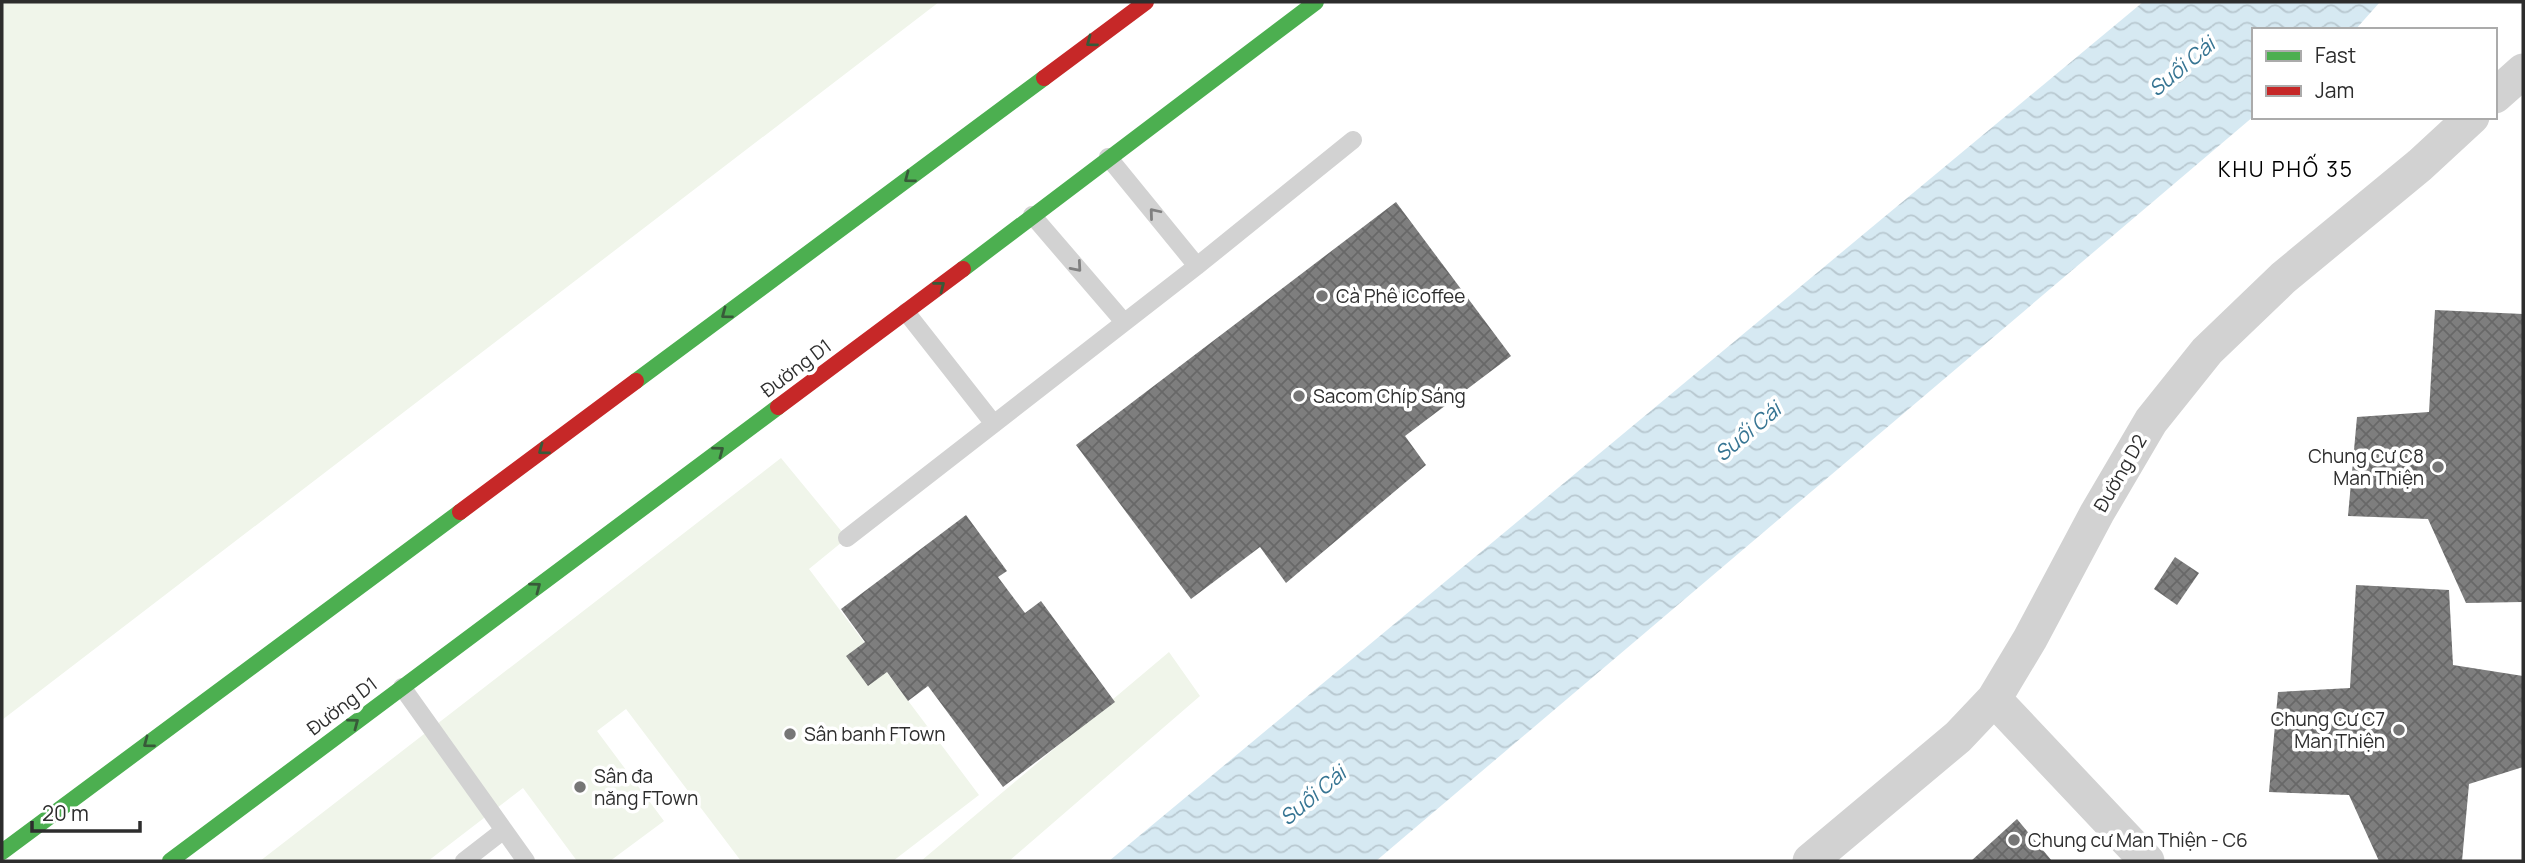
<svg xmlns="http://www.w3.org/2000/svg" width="2525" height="863" viewBox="0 0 2525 863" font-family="Manrope,sans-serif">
	<defs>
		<pattern id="water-waves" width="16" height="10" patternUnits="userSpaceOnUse" patternTransform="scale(1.75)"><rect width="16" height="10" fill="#d6e9f2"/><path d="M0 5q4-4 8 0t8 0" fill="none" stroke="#b8c8d0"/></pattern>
		<pattern id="building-cross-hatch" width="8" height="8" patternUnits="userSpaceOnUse" patternTransform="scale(1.75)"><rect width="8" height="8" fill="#7e7e7e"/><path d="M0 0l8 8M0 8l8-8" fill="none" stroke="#686868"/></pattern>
	</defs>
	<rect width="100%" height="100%" fill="#fff"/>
	<path fill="#f0f5ea" d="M2 2H939L2 720Z
		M781 458 847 538 809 569 979 795 893 861H741L626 709 597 731 664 821 610 861H577L523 788 428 861H260Z
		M1169 652 1200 696 1009 861H921Z"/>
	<path fill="url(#water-waves)" d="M2143 2H2380L2355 30H2254V116L1376 861H1109Z"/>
	<path fill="url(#building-cross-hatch)" d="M1396 202 1511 356 1405 436 1426 465 1286 583 1260 547 1191 599 1076 445Z
		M2435 310 2523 314V602L2466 603 2428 519 2348 516 2357 417 2429 412Z
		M966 515 1007 571 998 577 1025 613 1041 601 1115 702 1003 787 928 686 908 701 887 672 868 686 846 656 865 642 841 609Z
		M2175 557 2199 573 2177 605 2154 589Z
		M2356 585 2449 590 2453 665 2523 676V767L2469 784 2462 861H2379L2349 795 2269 792 2278 692 2350 688Z
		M2017 819 2052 861H1971Z"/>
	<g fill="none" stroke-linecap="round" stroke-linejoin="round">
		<path stroke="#d2d2d2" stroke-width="18" d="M1108 157 1197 266
			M1032 215 1124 322
			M906 312 994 424
			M847 538 1197 266 1353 140
			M402 687 526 861
			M464 861 504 830"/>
		<path stroke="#d2d2d2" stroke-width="35" d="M2495 96 2523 71
			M1994 699 2147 861
			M1810 861 1958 737 1994 699 2030 639 2097 513 2151 421 2207 351 2283 278 2420 165 2472 117"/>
		<path stroke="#4caf50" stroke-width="16" d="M963 269 1316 2
			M636 381 1044 78
			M2 852 460 512
			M170 861 778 407"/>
		<path stroke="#c62828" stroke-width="16" d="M1044 78 1146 2
			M778 407 963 269
			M460 512 636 381"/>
	</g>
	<defs><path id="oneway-chevron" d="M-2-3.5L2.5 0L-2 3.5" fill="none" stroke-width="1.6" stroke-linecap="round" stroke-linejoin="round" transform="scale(1.75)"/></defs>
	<g stroke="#385a39">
		<use href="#oneway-chevron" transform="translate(1091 42) rotate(143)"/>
		<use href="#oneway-chevron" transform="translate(909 178) rotate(143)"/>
		<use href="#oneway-chevron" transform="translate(940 286) rotate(-38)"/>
		<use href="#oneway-chevron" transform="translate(726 314) rotate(143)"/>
		<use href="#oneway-chevron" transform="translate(543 450) rotate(143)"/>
		<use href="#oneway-chevron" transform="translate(719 451) rotate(-37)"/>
		<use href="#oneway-chevron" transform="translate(536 587) rotate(-37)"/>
		<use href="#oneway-chevron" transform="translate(354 723) rotate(-37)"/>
		<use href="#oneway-chevron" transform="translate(148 743) rotate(143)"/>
	</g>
	<g stroke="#808080">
		<use href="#oneway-chevron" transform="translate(1154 213) rotate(-130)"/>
		<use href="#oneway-chevron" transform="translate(1077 267) rotate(49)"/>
	</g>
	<g fill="#767676" stroke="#fff" stroke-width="2.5">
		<circle cx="1322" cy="296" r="7"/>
		<circle cx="1299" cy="396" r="7"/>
		<circle cx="2438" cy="467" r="7"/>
		<circle cx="2399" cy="730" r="7"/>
		<circle cx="790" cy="734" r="7"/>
		<circle cx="580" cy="787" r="7"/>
		<circle cx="2014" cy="840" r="7"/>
	</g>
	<g text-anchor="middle" stroke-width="7" stroke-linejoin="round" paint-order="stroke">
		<g font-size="19" fill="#2d2d2d" stroke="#fff" text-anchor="start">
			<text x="1336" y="303">Cà Phê iCoffee</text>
			<text x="1313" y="403">Sacom Chíp Sáng</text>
			<text x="2424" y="463" text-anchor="end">Chung Cư C8<tspan x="2424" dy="22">Man Thiện</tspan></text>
			<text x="2385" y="726" text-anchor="end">Chung Cư C7<tspan x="2385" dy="22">Man Thiện</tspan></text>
			<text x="804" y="741">Sân banh FTown</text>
			<text x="594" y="783">Sân đa<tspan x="594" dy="22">năng FTown</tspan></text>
			<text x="2028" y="847">Chung cư Man Thiện - C6</text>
		</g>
		<g font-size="19" fill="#2d2d2d" stroke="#fff">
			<text transform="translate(796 368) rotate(-37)" y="7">Đường D1</text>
			<text transform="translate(2120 473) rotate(-60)" y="7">Đường D2</text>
			<text transform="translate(342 706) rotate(-37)" y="7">Đường D1</text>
		</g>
		<g font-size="21" font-style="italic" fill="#377593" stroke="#fff">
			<text transform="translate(2182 67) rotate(-40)" y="7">Suối Cái</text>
			<text transform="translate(1748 432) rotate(-40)" y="7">Suối Cái</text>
			<text transform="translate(1313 796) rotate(-40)" y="7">Suối Cái</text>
		</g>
		<g font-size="21" letter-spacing="2" fill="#000" stroke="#fff">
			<text x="2286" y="177">KHU PHỐ 35</text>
		</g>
	</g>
	<rect width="2525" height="863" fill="none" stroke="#2d2d2d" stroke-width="7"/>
	<rect x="2252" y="28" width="245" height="91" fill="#ffffff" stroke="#ababab" stroke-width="2"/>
	<rect x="2266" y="51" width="35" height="10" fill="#4caf50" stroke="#ababab" stroke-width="2"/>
	<text x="2315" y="63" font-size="21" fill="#2d2d2d">Fast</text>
	<rect x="2266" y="86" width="35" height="10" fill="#c62828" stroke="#ababab" stroke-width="2"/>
	<text x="2315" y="98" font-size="21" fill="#2d2d2d">Jam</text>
	<path d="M32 821v10h108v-10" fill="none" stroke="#2d2d2d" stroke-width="3.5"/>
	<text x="42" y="821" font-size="21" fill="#2d2d2d" stroke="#ffffff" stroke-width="5" paint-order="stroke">20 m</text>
</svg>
